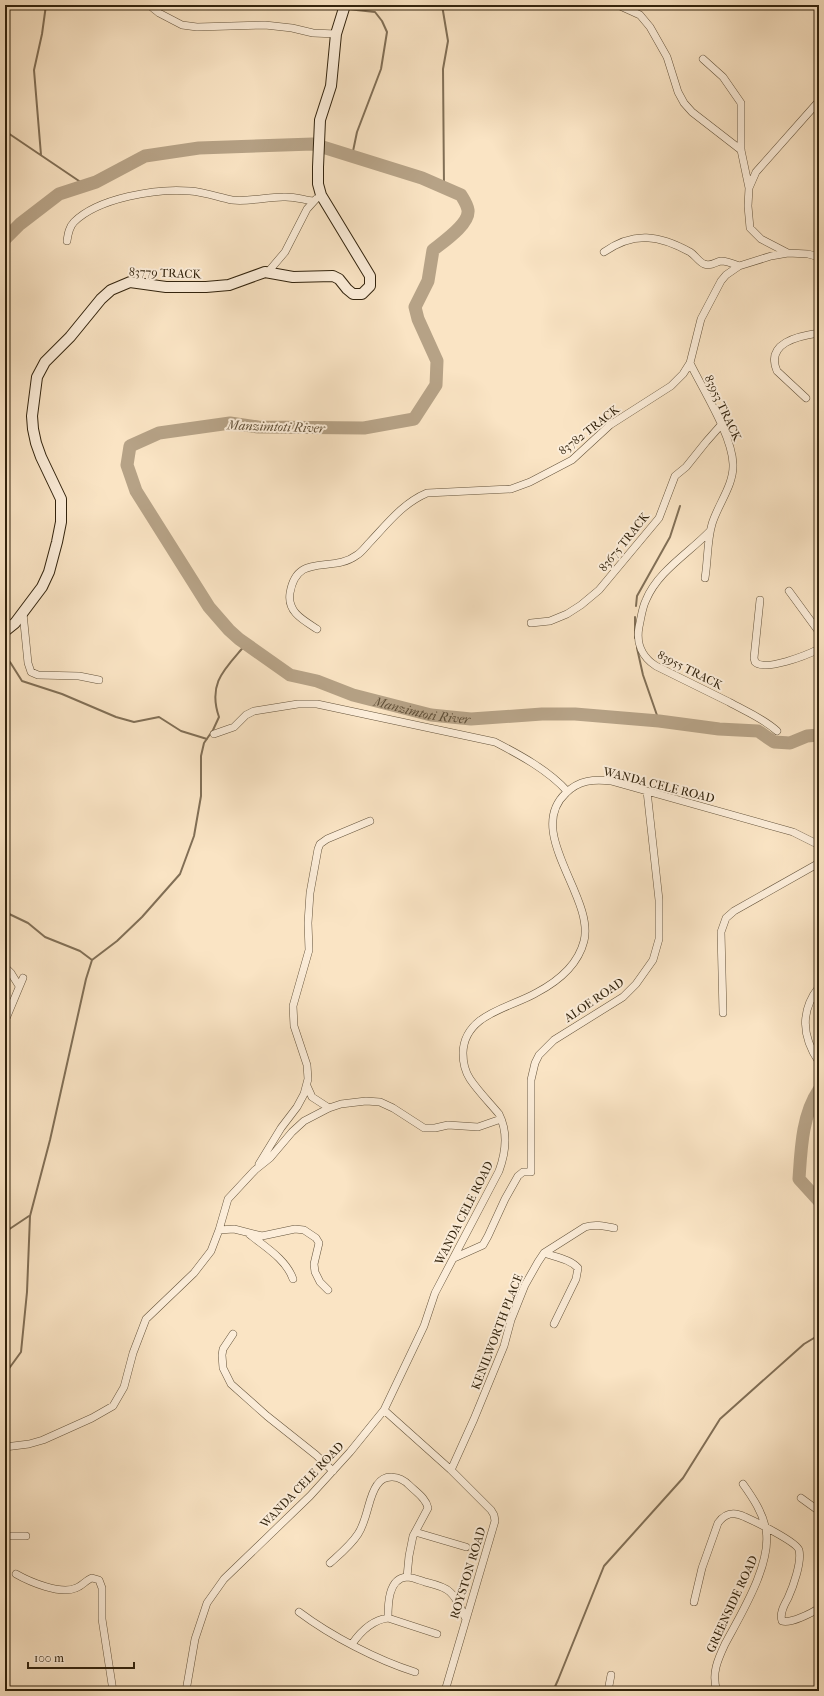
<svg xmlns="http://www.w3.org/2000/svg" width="824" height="1696" viewBox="0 0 824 1696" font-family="'IM FELL French Canon',serif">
	<rect width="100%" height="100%" fill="#fae4c4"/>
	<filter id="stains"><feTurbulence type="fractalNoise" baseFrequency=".005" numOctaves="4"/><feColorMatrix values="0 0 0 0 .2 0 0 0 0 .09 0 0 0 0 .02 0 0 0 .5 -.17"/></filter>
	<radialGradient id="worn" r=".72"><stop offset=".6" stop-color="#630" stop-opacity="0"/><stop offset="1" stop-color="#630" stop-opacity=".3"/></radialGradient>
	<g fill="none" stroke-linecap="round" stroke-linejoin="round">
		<path stroke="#816f56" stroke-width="2" d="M335 5 341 7
			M442 5 448 41 443 69 444 187
			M347 9 375 12 382 21 387 32 381 69 357 132 352 156
			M5 131 85 185
			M41 155 34 70 42 34 46 5
			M636 606 637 596 670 537 680 506
			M635 638V617
			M637 648 643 675 659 721
			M10 662 22 681 62 694 116 717 134 722 159 717 181 731 207 739
			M5 912 28 923 45 937 80 951 92 960
			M5 1232 29 1216
			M5 1374 21 1352 27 1292 30 1216 50 1140 86 979 92 960 117 941 142 917 180 874 194 836 201 796V756L204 743 213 730 219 717C207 682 226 668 246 644
			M553 1691 558 1680 604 1566 683 1478 720 1419 804 1344 819 1335"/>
		<g stroke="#b6a286" stroke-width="13">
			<path id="s1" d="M5 239 20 224 59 194 96 182 145 156 199 148 313 144 422 178 461 195C464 200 467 204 468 210 470 224 443 242 433 250L428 281 415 307 418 319 437 361 436 385 414 419 364 428 258 427 230 423 159 433 130 446 127 465 136 491 209 607 229 630 239 639 290 675 317 681 353 695 431 715 471 719 542 714H575L659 721 719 729 758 731 774 742 790 743 807 736 819 735"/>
			<path d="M819 1090C802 1115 801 1149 799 1179L819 1201"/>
		</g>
		<defs>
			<path id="street" d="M149 5 159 13 182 25 197 27 265 25 292 28 313 33 336 34
				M618 5 640 15 650 27 667 57 678 92 684 103 692 112 741 150
				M703 59 723 77 741 103V150L749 188
				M67 241C68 234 69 227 74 222 98 198 157 188 190 191 204 192 218 197 232 200 249 202 266 197 283 197 293 196 304 200 313 201
				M604 252C634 231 659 235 690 252 695 255 698 261 704 264 711 267 715 262 721 261 727 261 734 264 739 266
				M788 253 761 239 750 228 748 206 749 188 756 172 819 101
				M268 272 285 252 307 209 316 199
				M690 363C703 390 732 435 733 464 734 485 718 504 712 524 707 541 708 560 705 578
				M806 398 777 371C765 343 798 336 819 333
				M710 531C689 553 658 571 646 600 642 608 641 618 639 627 636 643 642 657 656 666 680 678 705 690 729 702 745 711 763 718 777 731
				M789 591 819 632
				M760 600 754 658 755 662C765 672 807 655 819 649
				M23 613 28 663 31 672 38 675 79 676 99 680
				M531 623 550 621 567 614 581 605 599 590 659 518 675 476 686 467 706 442 721 425
				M317 629C303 620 287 612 290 593 297 551 332 574 357 555 362 552 366 546 370 542 387 524 403 503 427 493L511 489 530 482 572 460 610 425 671 386 683 374 690 363 701 319 721 281 726 275 739 266 771 256 788 253 808 254 819 257
				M214 734 234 727 246 715 254 711 298 704H317L495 742C520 755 548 770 567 791
				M5 967 11 973 19 986
				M819 987C800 1011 802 1037 819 1062
				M723 1013 721 932 726 918 734 911 819 863
				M5 1021 23 978
				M307 1086 312 1097 329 1108
				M259 1164 281 1128 297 1107 304 1094 308 1079 307 1065 294 1026 293 1006 309 950 308 923 310 893 318 849 320 844 327 839 370 821
				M219 1230 234 1229 262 1236 295 1229 304 1230 316 1238 319 1243 314 1264 315 1272 320 1282 328 1290
				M249 1234C265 1247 286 1259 293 1279
				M544 1253C555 1257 570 1259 578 1268L576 1279 554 1324
				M454 1258 483 1245 488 1236 505 1199 518 1176 523 1172H531V1080L535 1063 539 1055 554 1040 623 997 636 984 653 960 659 939V900L647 791
				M233 1334 223 1349 222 1355 223 1368 231 1384 267 1416 316 1455 333 1471
				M384 1410 451 1470 491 1510 494 1515 495 1521 445 1691
				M5 1447 29 1444 43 1440 92 1418 113 1406 124 1387 133 1353 146 1319 194 1273 211 1251 219 1230 228 1199 255 1170 270 1158 292 1132 304 1121 329 1108 341 1104 366 1101 380 1102 393 1108 424 1128H435L448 1125 478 1127 501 1119
				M451 1470 474 1419 504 1346 511 1320 525 1285 538 1262 544 1253 585 1227C595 1224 604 1226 614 1228
				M801 1498 819 1511
				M415 1532 466 1547
				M5 1536H26
				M330 1563C340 1554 351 1545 358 1534 368 1519 368 1497 377 1485 385 1473 400 1476 409 1485 416 1492 426 1498 428 1508L413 1536 409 1556 407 1577
				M16 1574C30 1582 61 1595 76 1588 82 1586 86 1580 92 1578L99 1580 102 1588V1619L113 1691
				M694 1602 702 1568 718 1523C725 1513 733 1511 745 1517 754 1521 797 1542 799 1550 802 1562 793 1587 788 1598 785 1604 779 1613 782 1621 790 1624 812 1613 819 1608
				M299 1612C331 1636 377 1660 415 1672
				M388 1618C388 1605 388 1578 407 1577 412 1577 419 1580 425 1582 433 1584 444 1586 450 1592 458 1599 461 1610 466 1619
				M352 1644C361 1631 372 1620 388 1618L437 1634
				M186 1691 195 1639 207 1603 224 1579 310 1496 350 1452 384 1410 424 1326 435 1293 499 1171C506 1152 508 1132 499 1114 489 1102 478 1091 470 1079 464 1070 463 1062 463 1053 464 1014 510 1008 536 993 557 982 578 965 584 941 595 897 524 832 566 793 579 780 594 779 611 781L793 832 819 845
				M608 1691 611 1675
				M717 1691C711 1674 718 1659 725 1644 741 1614 772 1564 766 1530 763 1513 753 1498 743 1484"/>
			<path id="secondary" d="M5 631 15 623 42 587 49 572 57 542 61 522V499L41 457 36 443 33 429 32 416 37 377 45 362 70 337 101 299 111 290 130 282 166 287H206L229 285 265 272 293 277 333 276 339 279 347 289 353 294H362L370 286V276L321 195 318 184V167L320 120 331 86 336 34 345 5"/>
		</defs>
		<use href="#street" stroke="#64533b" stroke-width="8"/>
		<use href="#secondary" stroke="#32230d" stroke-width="12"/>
		<use href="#street" stroke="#fcedd9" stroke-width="7"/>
		<use href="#secondary" stroke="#fcedd9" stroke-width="10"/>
	</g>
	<g text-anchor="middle" stroke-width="4" stroke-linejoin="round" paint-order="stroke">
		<g font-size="12" fill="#32230d" stroke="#fcedd9">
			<text transform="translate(165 273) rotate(2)" y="4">83779 TRACK</text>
			<text transform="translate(723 408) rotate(65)" y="4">83953 TRACK</text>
			<text transform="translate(589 430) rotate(-38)" y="4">83782 TRACK</text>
			<text transform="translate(624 542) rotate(-51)" y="4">83675 TRACK</text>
			<text transform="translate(690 670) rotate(27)" y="4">83955 TRACK</text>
			<text transform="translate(659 785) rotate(14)" y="4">WANDA CELE ROAD</text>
			<text transform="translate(594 1000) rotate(-34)" y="4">ALOE ROAD</text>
			<text transform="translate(464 1213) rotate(-63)" y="4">WANDA CELE ROAD</text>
			<text transform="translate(497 1332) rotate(-69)" y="4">KENILWORTH PLACE</text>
			<text transform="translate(302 1485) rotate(-46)" y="4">WANDA CELE ROAD</text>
			<text transform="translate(468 1573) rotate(-73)" y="4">ROYSTON ROAD</text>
			<text transform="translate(732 1604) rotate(-65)" y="4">GREENSIDE ROAD</text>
		</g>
		<g font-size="13" font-style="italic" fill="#604f37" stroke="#fcedd9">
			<text transform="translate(276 426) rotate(2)" y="5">Manzimtoti River</text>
			<text dy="5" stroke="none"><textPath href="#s1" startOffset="1461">Manzimtoti River</textPath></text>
		</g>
	</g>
	<rect width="824" height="1696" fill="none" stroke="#fae4c4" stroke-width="20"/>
	<rect x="6" y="6" width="812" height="1684" fill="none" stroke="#32230d" stroke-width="2"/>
	<rect x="10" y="10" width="804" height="1676" fill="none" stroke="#32230d"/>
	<path d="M28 1662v6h106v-6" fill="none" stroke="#32230d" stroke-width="2"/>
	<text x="34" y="1662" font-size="12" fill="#32230d" stroke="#fcedd9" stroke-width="3" paint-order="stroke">100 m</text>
	<rect width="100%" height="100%" filter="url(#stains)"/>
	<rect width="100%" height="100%" fill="url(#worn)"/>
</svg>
